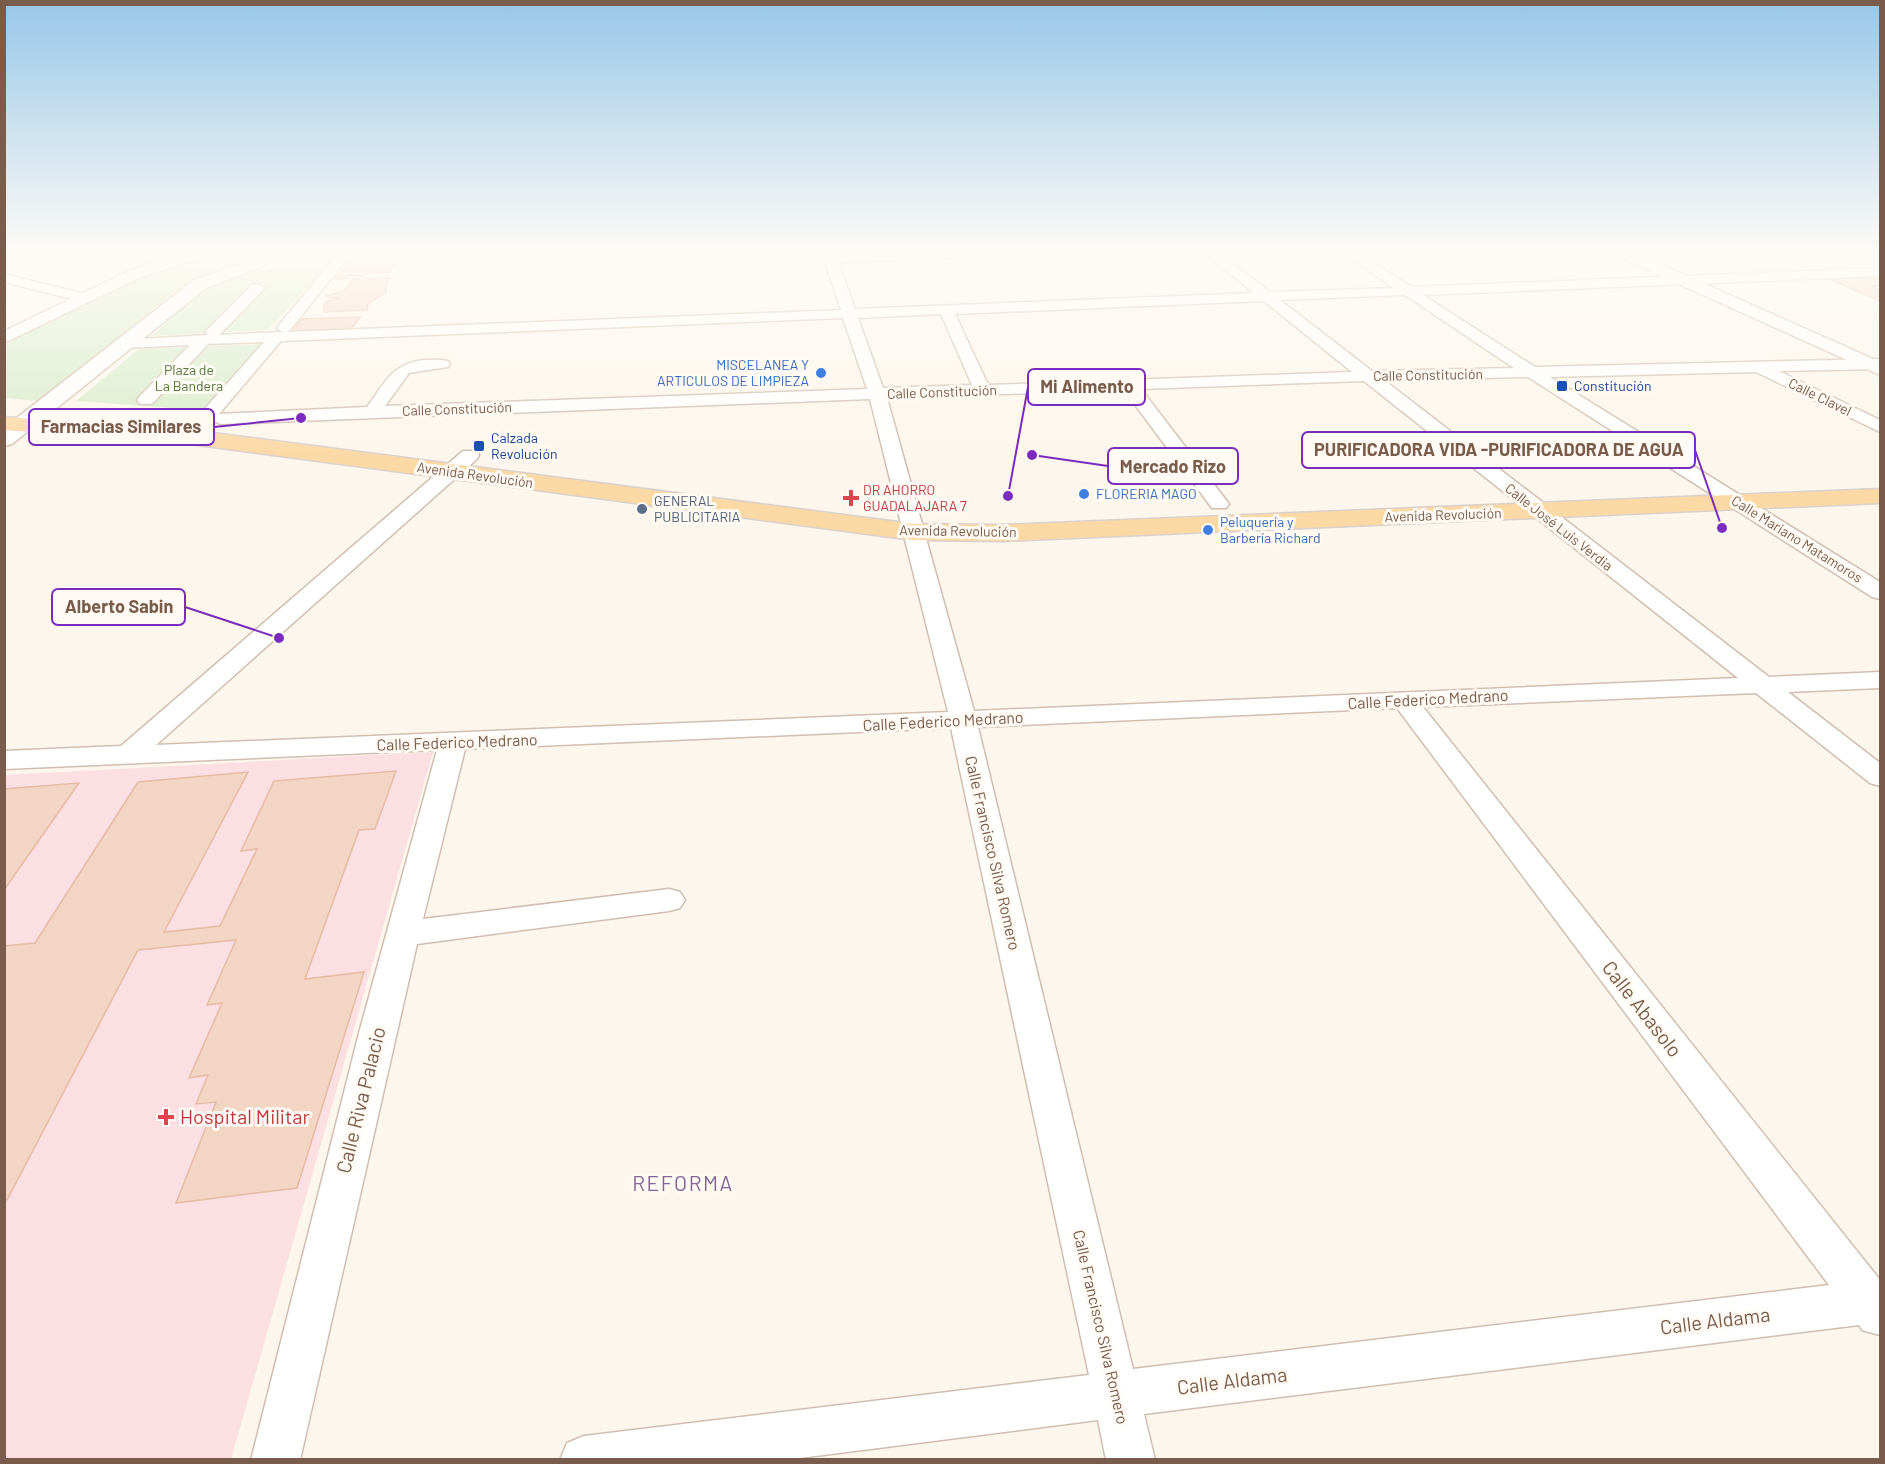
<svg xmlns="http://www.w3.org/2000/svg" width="1885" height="1464" viewBox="0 0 1885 1464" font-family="Barlow,sans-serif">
	<rect width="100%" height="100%" fill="#fdf6ec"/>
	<path fill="#fbdfe3" d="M475 253H563L560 261 468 265Z
		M433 752 231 1459 5 1460V775Z"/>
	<path fill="#d8ecc9" d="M219 253 252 254 254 257 190 280 38 401 5 398V345C73 310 142 265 219 253Z
		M297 253H339L268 330 152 336C172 318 192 296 216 283 240 271 279 274 297 253Z
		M263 344 202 410 76 401 139 349Z"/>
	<path fill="#f3d5c3" stroke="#e6bba3" stroke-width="1.5" d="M356 253 394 254 393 258H400L389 272 365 274 361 276 348 275V278L337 279 333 277 339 275 351 261H358L359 259 353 258Z
		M572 253H688L686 259 652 260 570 257Z
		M1880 276V286H1871L1880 290V301L1827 278Z
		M390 278 386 283V292L368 304 367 310 324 312V306L328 301 340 298 327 297 326 296 344 291 352 279Z
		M360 317 351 329 293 331 302 319Z
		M396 771 375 829 359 830 305 979 364 972 297 1188 176 1203 216 1102 196 1104 208 1075 189 1078 222 1003 207 1005 236 940 138 950 7 1200H4V946L35 943 138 782 248 772 164 932 220 926 257 849 241 851 274 781Z
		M79 783 4 890V789Z"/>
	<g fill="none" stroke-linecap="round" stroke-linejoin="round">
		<defs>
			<path id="street" d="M339 253H352L289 331 286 332 841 310 822 253H982L976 257 838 262 855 309 1254 293 1205 253H1219L1270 292 1393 288 1344 253H1359L1411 287 1880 268V276L1423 295 1535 367 1880 359V369L1779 371 1880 420V432L1756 372 1550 377 1880 582V599L1872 597 1528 377 1384 380 1769 677 1880 672V688L1788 692 1880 763V786L1870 783 1756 693 1423 707 1880 1280V1335L1862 1330 1859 1325 1144 1414 1155 1460H1106L1098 1420 784 1460H560L567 1443 584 1436 1089 1375 951 728 465 749 423 919 669 889 680 892 685 900 680 908 669 911 417 944 300 1460H251L359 1033 437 750 4 769V751L121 746 463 451H477L479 455 477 459 156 745 948 712 870 399 221 424 213 421H201L198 417 201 413 264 342 208 344 152 404H140L137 400 140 396 190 345 125 348 117 343 120 340 208 335 205 332 252 285 257 284 264 288 262 291 219 335 282 332 277 328 279 325ZM1405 295 1514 368 1372 371 1280 300ZM1264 301 1352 372 988 385 955 314ZM941 314 972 385 883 388 858 318ZM843 318 867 389 385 406 409 373 448 367 450 364 448 361C440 359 432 360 424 360 392 363 384 384 367 407L219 414 281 341ZM1364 381 1738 678 974 711 887 398 1124 390 1212 508H1226L1229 504 1141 389ZM1397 708 1829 1285 1133 1369 978 727Z
				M4 274 89 295 91 298 84 302 4 282Z"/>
			<path id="secondary" d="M185 253H210L207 256 143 276 4 343V331L131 270Z
				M262 253H278L264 266 206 288 12 444 4 446V428L194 280 244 263Z
				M1614 253H1635L1880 362V375L1617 256Z"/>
			<path id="primary" d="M4 417 190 430 913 524 1002 525 1880 489V503L1002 541 913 540 190 444 4 430Z"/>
		</defs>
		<use href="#street" stroke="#d1beb0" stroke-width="3"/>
		<use href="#secondary" stroke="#d6c0b0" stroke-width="3"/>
		<use href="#primary" stroke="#dad1cd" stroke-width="3"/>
		<use href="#street" fill="#fff" fill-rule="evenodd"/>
		<use href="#secondary" fill="#fff" fill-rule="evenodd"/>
		<use href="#primary" fill="#fbd9a5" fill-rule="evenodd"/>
	</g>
	<linearGradient id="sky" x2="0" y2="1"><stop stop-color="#97c7e8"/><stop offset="0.55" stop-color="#fefbf6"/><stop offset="1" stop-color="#fefbf6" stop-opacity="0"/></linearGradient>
	<rect width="1885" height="458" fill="url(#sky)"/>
	<g fill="#3f7fe0" stroke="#fffaf3" stroke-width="2">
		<circle cx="821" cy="373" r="6"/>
		<circle cx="1084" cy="494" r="6"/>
		<circle cx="1208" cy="530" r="6"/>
	</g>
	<g fill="#1a4fb4" stroke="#fffaf3" stroke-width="2">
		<rect x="1556" y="380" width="12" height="12" rx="3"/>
		<rect x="473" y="440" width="12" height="12" rx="3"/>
	</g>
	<g fill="#e0444e" stroke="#fffaf3" stroke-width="2">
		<path d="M848 489h6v6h6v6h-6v6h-6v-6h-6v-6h6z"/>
		<path d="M163 1108h6v6h6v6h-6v6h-6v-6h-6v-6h6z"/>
	</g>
	<circle fill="#5c6f8a" stroke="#fffaf3" stroke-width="2" cx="642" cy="509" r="6"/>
	<g text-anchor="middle" stroke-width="6" stroke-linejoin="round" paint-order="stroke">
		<g font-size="14" fill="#366cbe" stroke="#fffaf3" text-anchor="start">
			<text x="809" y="370" text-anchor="end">MISCELANEA Y<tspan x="809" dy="16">ARTICULOS DE LIMPIEZA</tspan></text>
			<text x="1096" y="499">FLORERIA MAGO</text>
			<text x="1220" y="527">Peluquería y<tspan x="1220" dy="16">Barbería Richard</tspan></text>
		</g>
		<g font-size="14" fill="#537a41" stroke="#fffaf3">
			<text x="189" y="375">Plaza de<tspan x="189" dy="16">La Bandera</tspan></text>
		</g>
		<g font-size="14" fill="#7a5c4d" stroke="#fffaf3">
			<text transform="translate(1428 375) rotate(-1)" y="5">Calle Constitución</text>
			<text transform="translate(942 392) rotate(-2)" y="5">Calle Constitución</text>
			<text transform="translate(1820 397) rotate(26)" y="5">Calle Clavel</text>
			<text transform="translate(457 409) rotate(-2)" y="5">Calle Constitución</text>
			<text transform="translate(475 475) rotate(8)" y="5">Avenida Revolución</text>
			<text transform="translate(1443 515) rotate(-2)" y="5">Avenida Revolución</text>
			<text transform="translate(1559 527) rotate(38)" y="5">Calle José Luis Verdia</text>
			<text transform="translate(958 531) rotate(1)" y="5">Avenida Revolución</text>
			<text transform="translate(1797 539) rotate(32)" y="5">Calle Mariano Matamoros</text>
		</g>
		<g font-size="14" fill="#164399" stroke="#fffaf3" text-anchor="start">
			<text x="1574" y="391">Constitución</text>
			<text x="491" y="443">Calzada<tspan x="491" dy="16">Revolución</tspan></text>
		</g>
		<g font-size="14" fill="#be3a42" stroke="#fffaf3" text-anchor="start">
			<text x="863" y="495">DR AHORRO<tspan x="863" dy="16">GUADALAJARA 7</tspan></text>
		</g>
		<g font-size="14" fill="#4e5e75" stroke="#fffaf3" text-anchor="start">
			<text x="654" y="506">GENERAL<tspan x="654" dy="16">PUBLICITARIA</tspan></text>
		</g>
		<g font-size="16" fill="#7a5c4d" stroke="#fffaf3">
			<text transform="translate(1428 699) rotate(-3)" y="6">Calle Federico Medrano</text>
			<text transform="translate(943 721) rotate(-3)" y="6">Calle Federico Medrano</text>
			<text transform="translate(457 742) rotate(-2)" y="6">Calle Federico Medrano</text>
			<text transform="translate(993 853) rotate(77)" y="6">Calle Francisco Silva Romero</text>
			<text transform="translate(1101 1327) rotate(77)" y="6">Calle Francisco Silva Romero</text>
		</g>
		<g font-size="20" fill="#7a5c4d" stroke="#fffaf3">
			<text transform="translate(1642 1009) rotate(52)" y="7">Calle Abasolo</text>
			<text transform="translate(361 1100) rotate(-76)" y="7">Calle Riva Palacio</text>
			<text transform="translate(1715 1321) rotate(-7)" y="7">Calle Aldama</text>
			<text transform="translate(1232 1381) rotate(-7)" y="7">Calle Aldama</text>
		</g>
		<g font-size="20" fill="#be3a42" stroke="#fffaf3" text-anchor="start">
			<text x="180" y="1124">Hospital Militar</text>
		</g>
		<g font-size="21" letter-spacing="1.5" fill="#846695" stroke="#fffaf3">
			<text x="683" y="1191">REFORMA</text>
		</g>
	</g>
	<path fill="none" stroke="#7b2cbf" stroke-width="2" d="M1008 496L1028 387M301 418L214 427M1722 528L1695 450M1032 455L1108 466M279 638L185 607"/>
	<g fill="#7b2cbf" stroke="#fffaf3" stroke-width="2">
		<circle cx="1008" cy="496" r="6"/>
		<circle cx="301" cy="418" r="6"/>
		<circle cx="1722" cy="528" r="6"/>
		<circle cx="1032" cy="455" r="6"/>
		<circle cx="279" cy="638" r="6"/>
	</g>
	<g fill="#fffaf3" stroke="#7b2cbf" stroke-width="2">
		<rect x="1028" y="369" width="117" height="36" rx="6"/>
		<rect x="29" y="409" width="185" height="36" rx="6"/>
		<rect x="1302" y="432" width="393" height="36" rx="6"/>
		<rect x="1108" y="448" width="130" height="36" rx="6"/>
		<rect x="52" y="589" width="133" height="36" rx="6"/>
	</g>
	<g font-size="18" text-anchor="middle" font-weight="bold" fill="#7a5c4d">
		<text x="1087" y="393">Mi Alimento</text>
		<text x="121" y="433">Farmacias Similares</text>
		<text x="1499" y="456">PURIFICADORA VIDA -PURIFICADORA DE AGUA</text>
		<text x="1173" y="473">Mercado Rizo</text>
		<text x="119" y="613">Alberto Sabin</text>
	</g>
	<rect width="1885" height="1464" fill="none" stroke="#7a5c4d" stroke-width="12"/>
</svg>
